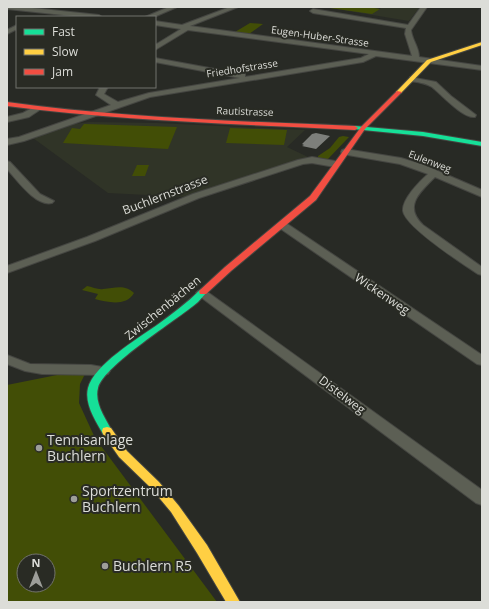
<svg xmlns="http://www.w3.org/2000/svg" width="489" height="609" viewBox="0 0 489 609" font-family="'Open Sans',sans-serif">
	<rect width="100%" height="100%" fill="#282a25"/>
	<path fill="#303427" d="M368 7 380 9 382 7H420L409 21 330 8Z
		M90 122 157 123 305 130 287 147 308 157 188 197 108 193 33 138 74 124Z"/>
	<path fill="#424e06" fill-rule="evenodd" d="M368 7 380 9 372 14 330 8Z
		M250 23 263 24 249 34 235 32Z
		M84 124H86L177 127 168 149 63 143 72 128 80 129Z
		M230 128 287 130 284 145 226 143Z
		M343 136 349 137 328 159H318V156L330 148 339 137Z
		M137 165H149L145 176H132Z
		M87 286C92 287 99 290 103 289 115 288 125 284 134 293 126 307 107 302 95 299L98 294 82 290Z
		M77 371 86 372 80 384 79 403 95 438 217 602H7V385ZM24 561H48V585H24Z"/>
	<path fill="#7d7f7b" d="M316 133 330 136 316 149 302 146 304 145 302 144 312 134Z"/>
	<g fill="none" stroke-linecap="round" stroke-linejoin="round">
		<defs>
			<path id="street" d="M7 7H23L99 15 102 17H82L7 9Z
				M169 7H177L154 17H145Z
				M230 7H238L190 26 412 56 405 34 406 28 313 13 310 11 313 9 408 25 421 7H427L411 30C412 40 419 47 419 57L482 66V70L376 56 363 62 150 97 24 141 7 145V139L19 137 111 105 96 95 100 87H108L104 94 118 102 149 93 240 78 155 62V58L242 74H245V77L361 58 369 54 188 30 155 50V45L181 29 155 25V21L182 25Z
				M17 25V29L7 34V30Z
				M410 77 436 82 451 96 476 115 475 117C463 119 441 94 432 87 426 83 417 82 410 81Z
				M34 107H37L41 109 29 117 7 122V117L23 113Z
				M345 149 401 158 424 165 482 190V197L435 177C420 192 403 206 423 225L482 267V275L478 274C463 264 405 227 403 211 402 199 420 181 428 174L400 164 342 154 341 152 342 150Z
				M312 157 335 161 340 164 335 167 312 163 303 164 199 198 95 241 7 273V266L87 237 193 194 298 160Z
				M7 161 10 162 40 194 54 201 52 203C36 207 17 180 7 169Z
				M282 222 286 223 482 355V365L477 364 278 227 277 225 278 223Z
				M202 289 206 291 482 490V505L476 503 198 295 196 293 198 291Z
				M7 355 30 364 91 365 108 368 110 371 108 374 103 375 42 374 25 371 7 364Z"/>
			<path id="fast" d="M355 126 423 132 482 142V146L423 136 353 129V127Z
				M203 289 207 292 198 302C177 320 104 365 98 388 94 403 106 419 112 431L111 434 107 435 103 434C96 421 84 404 88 388 94 365 137 339 157 325 172 314 187 303 200 290Z"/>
			<path id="slow" d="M482 42V45L431 62 401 93 396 92 427 60Z
				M107 427 111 428 127 451 159 482 179 506 207 545 240 602H226L197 553 171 512 151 488 119 457 103 434 102 431 103 428Z"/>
			<path id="jam" d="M397 91 402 92 365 129 316 200 231 271 206 294H200L199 292 200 290 225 267 310 196 361 127Z
				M7 102C122 118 239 121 355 126L358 128 355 130C239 124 122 121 7 106Z"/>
		</defs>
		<use href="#street" stroke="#454642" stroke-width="2"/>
		<use href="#fast" stroke="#454642" stroke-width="2"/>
		<use href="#slow" stroke="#454642" stroke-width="2"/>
		<use href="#jam" stroke="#454642" stroke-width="2"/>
		<use href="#street" fill="#5c5f54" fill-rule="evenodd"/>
		<use href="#fast" fill="#16e098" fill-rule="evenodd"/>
		<use href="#slow" fill="#ffcf43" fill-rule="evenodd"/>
		<use href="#jam" fill="#f24e42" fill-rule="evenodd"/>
	</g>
	<g fill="#9d9e99" stroke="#292b24" stroke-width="1.5">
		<circle cx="39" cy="448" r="4"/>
		<circle cx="74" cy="499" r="4"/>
		<circle cx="105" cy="566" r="4"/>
	</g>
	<g text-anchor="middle" stroke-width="4" stroke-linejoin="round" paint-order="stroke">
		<g font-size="10" fill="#dcddd8" stroke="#292b24">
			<text transform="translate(320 36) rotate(8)" y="4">Eugen-Huber-Strasse</text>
			<text transform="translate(242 68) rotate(-9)" y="4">Friedhofstrasse</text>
			<text transform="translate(245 111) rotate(2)" y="4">Rautistrasse</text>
			<text transform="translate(430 161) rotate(21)" y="4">Eulenweg</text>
		</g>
		<g font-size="12" fill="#dcddd8" stroke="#292b24">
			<text transform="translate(165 195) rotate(-21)" y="4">Buchlernstrasse</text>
			<text transform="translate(382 294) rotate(34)" y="4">Wickenweg</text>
			<text transform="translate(163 308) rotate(-39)" y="4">Zwischenbächen</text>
			<text transform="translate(342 395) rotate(37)" y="4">Distelweg</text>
		</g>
		<g font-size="14" fill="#dcddd8" stroke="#292b24" text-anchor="start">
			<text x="47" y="445">Tennisanlage<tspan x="47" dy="16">Buchlern</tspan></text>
			<text x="82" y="496">Sportzentrum<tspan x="82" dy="16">Buchlern</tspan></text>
			<text x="113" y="571">Buchlern R5</text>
		</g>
	</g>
	<rect width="489" height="609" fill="none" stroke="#dcddd8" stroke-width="16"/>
	<rect x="16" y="16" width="140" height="72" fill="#292b24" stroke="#71726c"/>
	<rect x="24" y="29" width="20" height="6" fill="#16e098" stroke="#71726c"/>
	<text x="52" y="36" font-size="12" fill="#dcddd8">Fast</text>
	<rect x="24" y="49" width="20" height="6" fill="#ffcf43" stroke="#71726c"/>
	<text x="52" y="56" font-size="12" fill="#dcddd8">Slow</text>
	<rect x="24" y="69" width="20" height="6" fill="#f24e42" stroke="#71726c"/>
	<text x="52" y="76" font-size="12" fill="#dcddd8">Jam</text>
	<g transform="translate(36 573)"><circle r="19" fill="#292b24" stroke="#71726c"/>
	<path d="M0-3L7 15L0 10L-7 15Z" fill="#9d9e99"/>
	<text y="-6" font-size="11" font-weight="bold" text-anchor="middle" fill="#dcddd8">N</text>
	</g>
</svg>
